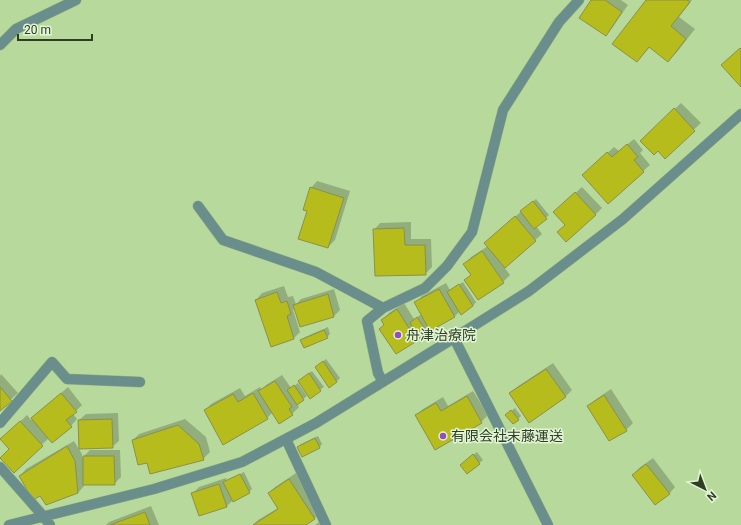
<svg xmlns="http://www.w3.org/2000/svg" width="741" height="525" viewBox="0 0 741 525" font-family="Roboto,'Noto Sans JP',sans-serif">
	<rect width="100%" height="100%" fill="#b7da9c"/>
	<path fill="#0003" d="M593 0H621L628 5 612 28 606 35Z
		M647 0H692L679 17 695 29 677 52 668 61 650 47 637 61Z
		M681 103 701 123 665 157 658 150 641 141Z
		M634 139 643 150 640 153 650 165 608 203 590 169 614 147 619 151Z
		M317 181 350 191 335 240 328 247 308 210 311 188Z
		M582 187 602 208 595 215 566 225 561 206Z
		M536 199 549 215 536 226 542 234 504 267 510 275 503 282 478 299 466 280 472 274 465 264 471 257 488 246 492 236Z
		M411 222V239H431L432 267 425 274 374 230 380 223Z
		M463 282 476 302 473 306 460 311 454 317 431 330 428 334 420 336 417 340 396 353 385 324 382 320 389 313 404 303 414 319 422 314 415 303 422 296 446 283 450 290Z
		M284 286 288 297 293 296 296 304 301 299 334 289 340 310 334 316 301 326 295 308 293 310 300 332 294 338 271 346 256 300 262 293Z
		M328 327 330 334 327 337 302 340 305 337Z
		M326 359 340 378 336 382 316 367Z
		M553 363 572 390 565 397 511 394 517 387Z
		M312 371 324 387 310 397 302 378Z
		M1 374 18 393 0 409V376Z
		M282 375 291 388 298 383 307 396 297 404 299 407 292 414 280 422 273 412 267 418 205 410 211 404 240 388 245 396 260 387 262 390 266 385Z
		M68 387 82 405 73 414 77 419 71 426 49 438 14 471 8 433 27 415 31 420 39 412Z
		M611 389 633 423 626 430 588 406 595 400Z
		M473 391 488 415 481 422 416 415 423 409 443 397 448 406Z
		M515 408 521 416 518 419 510 412Z
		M118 413 119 441 112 447 79 420 86 414Z
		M185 419 206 437 210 452 203 459 133 440 139 434Z
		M318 436 322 444 319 448 298 447 301 444Z
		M74 441 82 454V458L90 450H120L121 477 114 484H84V486L78 493 40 494 20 476 26 469Z
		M477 452 483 460 467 473 464 462Z
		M653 458 675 487 669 494 633 475 639 468Z
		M244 472 252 489 249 492 233 500 227 506 193 493 199 487 226 478 227 481Z
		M296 473 321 512 314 519 304 525H253L258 520 278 508 269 493 275 487Z
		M151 506 159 525H106L109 522Z
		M319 522 321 525H315Z"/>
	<path fill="#b6bc1b" stroke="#8b904c" d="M591 0H605L622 12 606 36 579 18Z
		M646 0H687L690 2 671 26 686 39 668 62 649 47 637 62 612 44Z
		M740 48 741 49V87L721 65Z
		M674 108 695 131 665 159 658 151 654 155 640 141Z
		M627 144 638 157 634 160 644 172 608 204 582 175 607 152 612 157Z
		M310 187 344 198 328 248 298 239 307 211 303 210Z
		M575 192 596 215 566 242 557 232 565 225 553 212Z
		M533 201 547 219 534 229 520 211Z
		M515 216 536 241 505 268 484 243Z
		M404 228 405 245H425L426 275 375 276 373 229Z
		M482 251 504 283 478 300 464 280 471 275 463 264Z
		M459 284 473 306 461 315 447 292Z
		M439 289 455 317 430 331 414 302Z
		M277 292 281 303 287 301 291 314 287 316 294 339 271 347 255 300Z
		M328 294 334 317 300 327 293 305Z
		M397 309 417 341 396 354 379 329 384 325 381 320Z
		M417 317 429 335 421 340 410 323Z
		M324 330 328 338 304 348 300 340Z
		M323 361 337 382 329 388 315 367Z
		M546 369 566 397 529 423 509 393Z
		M309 373 321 391 310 399 298 381Z
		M275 381 292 407 289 409 293 415 279 424 258 391Z
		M294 385 304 400 297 405 287 390Z
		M0 387 12 401 0 411Z
		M61 393 77 412 66 420 72 427 52 443 31 418Z
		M253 393 268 419 223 445 204 410 233 394 238 402Z
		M604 395 627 431 609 441 587 406Z
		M467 396 482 423 435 450 415 415 436 403 441 411Z
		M511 410 519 420 513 424 505 415Z
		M112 419 113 448 79 449 78 420Z
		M20 421 43 446 14 473 0 458 9 449 0 439Z
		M178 425 199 444 204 460 150 474 147 463 138 465 132 440Z
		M315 438 320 448 302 457 297 447Z
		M67 446 75 461 78 493 46 505 40 496 33 500 19 476Z
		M473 454 480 464 467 474 460 465Z
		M83 456H114L115 485H83Z
		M646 464 670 494 655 505 632 475Z
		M240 474 250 493 233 502 223 482Z
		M289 479 315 519 306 525H253L278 509 268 493Z
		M219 484 227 507 199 516 191 493Z
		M145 512 150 525H110Z"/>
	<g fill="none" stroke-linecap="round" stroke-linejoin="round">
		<defs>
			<path id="minor" d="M0 45 16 29 76 0
				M198 206 223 240 316 272 383 308
				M454 338 548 525
				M383 382 378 373 367 321 383 308 425 288 447 266 472 232 503 110 559 22 579 0
				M0 423 52 362 67 379 140 382
				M286 439 326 525
				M0 467 44 517 50 525
				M9 525 154 489 242 462 316 423 454 338 529 291 623 219 741 114"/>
		</defs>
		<use href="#minor" stroke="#99b882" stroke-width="11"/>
		<use href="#minor" stroke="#698e8c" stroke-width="10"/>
	</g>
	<g fill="#974cbe" stroke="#e2f5d5" stroke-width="1.5">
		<circle cx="398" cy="335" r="4"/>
		<circle cx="443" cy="436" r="4"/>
	</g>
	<g text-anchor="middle" stroke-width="3" stroke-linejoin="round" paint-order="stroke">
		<g font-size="14" fill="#303e25" stroke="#e2f5d5" text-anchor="start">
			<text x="406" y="340">舟津治療院</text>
			<text x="451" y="441">有限会社末藤運送</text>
		</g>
	</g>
	<g transform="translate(705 489) rotate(138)" stroke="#e2f5d5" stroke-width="3" paint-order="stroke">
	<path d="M0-3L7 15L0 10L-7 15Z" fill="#303e25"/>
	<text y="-6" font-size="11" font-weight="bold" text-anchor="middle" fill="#303e25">N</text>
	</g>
	<path d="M18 34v6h74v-6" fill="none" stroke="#303e25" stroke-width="2"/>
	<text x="24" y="34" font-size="12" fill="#303e25" stroke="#e2f5d5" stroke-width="3" paint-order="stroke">20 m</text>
</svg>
